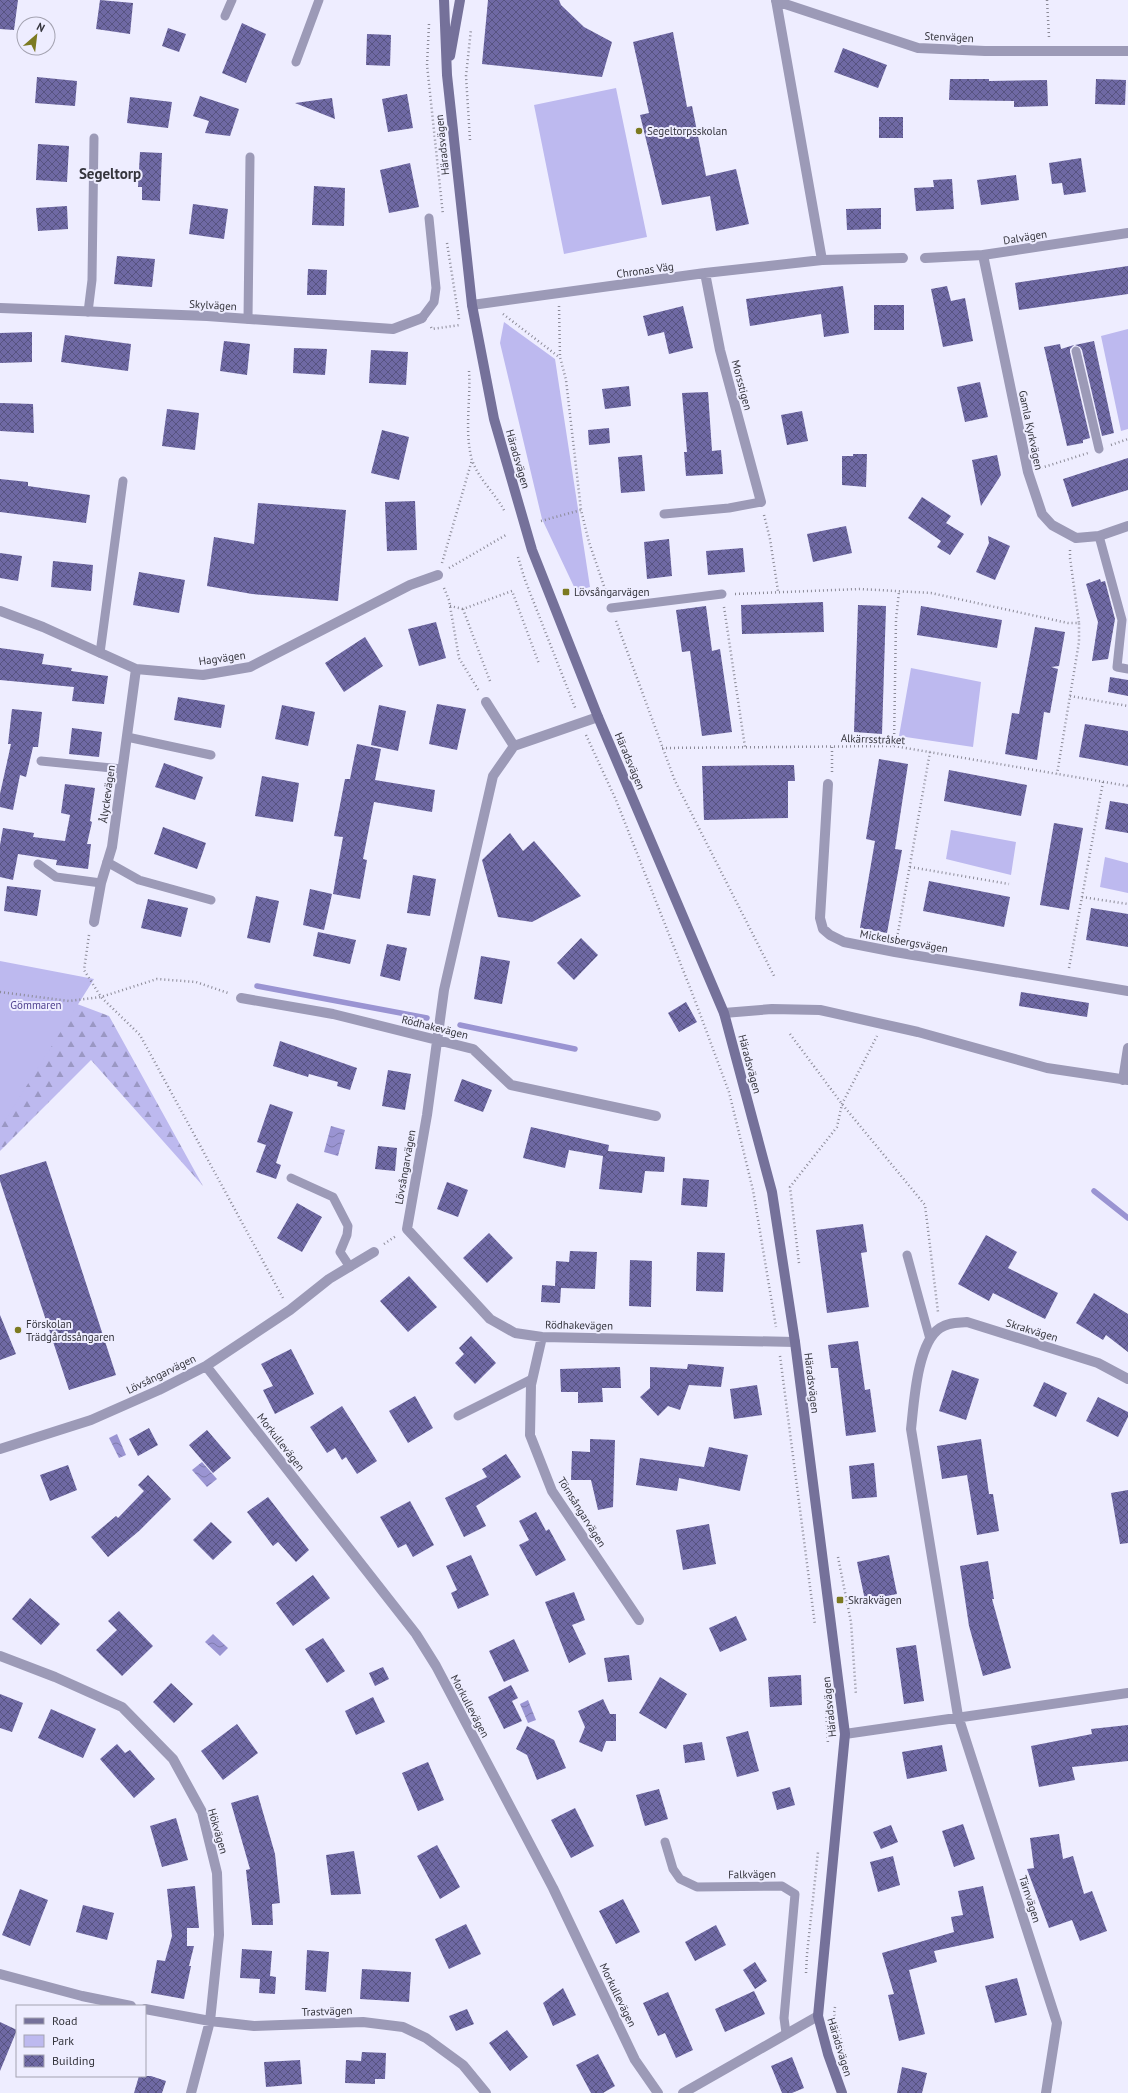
<svg xmlns="http://www.w3.org/2000/svg" width="1128" height="2093" viewBox="0 0 1128 2093" font-family="'PT Sans',sans-serif">
	<defs>
		<pattern id="forest-firs" width="22" height="20" patternUnits="userSpaceOnUse"><rect width="22" height="20" fill="#bdb9ef"/><path d="M5 1l3.5 6h-7zM16 11l3.5 6h-7z" fill="#9a97c3"/></pattern>
		<pattern id="water-waves" width="16" height="10" patternUnits="userSpaceOnUse"><rect width="16" height="10" fill="#9a94d2"/><path d="M0 5q4-4 8 0t8 0" fill="none" stroke="#7e7aac"/></pattern>
		<pattern id="building-cross-hatch" width="8" height="8" patternUnits="userSpaceOnUse"><rect width="8" height="8" fill="#6f69a4"/><path d="M0 0l8 8M0 8l8-8" fill="none" stroke="#575380"/></pattern>
	</defs>
	<rect width="100%" height="100%" fill="#eeedff"/>
	<path fill="url(#forest-firs)" d="M0 975 109 1016 203 1186 91 1060 0 1151Z"/>
	<path fill="#bdb9ef" d="M616 88 647 237 564 254 534 105Z
		M504 322 555 359 590 587 576 591 542 519 500 343Z
		M1128 329V429L1121 431 1101 336Z
		M911 668 981 682 973 747 899 736Z
		M951 830 1016 842 1011 875 946 859Z
		M1105 857 1128 863V893L1100 887Z
		M0 961 94 979 0 1128Z"/>
	<path fill="url(#water-waves)" d="M331 1126 345 1130 338 1156 324 1152Z
		M117 1434 126 1455 119 1458 109 1438Z
		M202 1462 217 1479 207 1487 192 1470Z
		M213 1634 228 1648 220 1656 205 1642Z
		M528 1700 536 1720 528 1723 520 1704Z"/>
	<g fill="none" stroke-linecap="round" stroke-linejoin="round">
		<path stroke="#9a94d2" stroke-width="5.5" d="M257 986 427 1018
			M460 1025 575 1049
			M1094 1191 1128 1218"/>
	</g>
	<path fill="url(#building-cross-hatch)" d="M0 0H18L14 30 0 29Z
		M100 0 133 3 130 34 96 29Z
		M488 0H559L561 5 584 27 612 42 602 77 482 64Z
		M242 23 266 34 246 83 222 73Z
		M168 28 186 34 179 52 162 46Z
		M673 32 687 107 692 106 706 176 736 169 749 224 716 231 710 196 662 205 640 115 649 113 633 42Z
		M367 34 391 35 390 66 366 65Z
		M843 48 887 65 878 88 834 72Z
		M37 77 77 81 75 106 35 103Z
		M950 79H989V81L1047 80 1048 106 1014 107V101L949 100Z
		M1096 79 1126 80 1125 105 1095 104Z
		M407 94 413 128 388 132 382 99Z
		M200 96 239 109 230 136 205 133 209 121 193 116Z
		M130 97 172 102 168 128 127 123Z
		M332 98 335 119 295 103Z
		M879 117H903V138H879Z
		M38 144 69 146 67 182 36 180Z
		M140 152 162 153 160 201 142 200V187H138Z
		M1081 158 1086 192 1064 195 1062 183 1052 184 1049 163Z
		M410 163 419 207 389 213 380 170Z
		M1016 175 1019 200 981 205 977 180Z
		M952 179 954 209 916 211 914 188 934 187 933 180Z
		M314 186 345 188 344 226 312 225Z
		M193 204 228 209 224 239 189 234Z
		M67 206 68 229 38 231 36 208Z
		M881 208V229L847 230 846 209Z
		M117 256 155 259 152 287 114 284Z
		M1128 266V294L1019 310 1015 283Z
		M308 269 327 270 326 295H307Z
		M843 286 849 333 824 337 821 314 750 326 746 299Z
		M947 286 951 301 965 298 973 341 943 347 931 289Z
		M874 305H904V330H874Z
		M683 306 693 348 669 354 664 332 648 336 643 316Z
		M32 332V362L0 363V333Z
		M65 335 131 344 128 371 61 362Z
		M224 341 250 344 247 375 220 371Z
		M1094 341 1114 433 1102 436 1082 350 1080 347 1075 345Z
		M1060 344 1061 349 1074 345 1070 349V352L1090 438 1083 440V443L1067 446 1044 347Z
		M294 348 327 349 325 375 293 373Z
		M371 350 408 352 406 385 369 383Z
		M980 382 988 417 965 422 957 387Z
		M629 386 631 406 605 409 602 389Z
		M708 392 712 451 721 450 723 474 686 476 684 452H687L682 393Z
		M0 403 33 404 34 433 0 431Z
		M167 409 199 413 195 450 162 446Z
		M802 411 808 441 787 445 781 415Z
		M609 428 610 443 589 445 588 430Z
		M382 430 409 437 399 480 371 473Z
		M853 454H867L866 487 842 485V456H853Z
		M642 455 645 491 621 493 618 457Z
		M997 455 1001 475 981 506 972 460Z
		M1128 458V490L1072 507 1063 479Z
		M0 479 28 482V486L90 495 86 523 0 512Z
		M922 497 951 516 946 523 964 534 950 555 937 547 941 541 908 518Z
		M415 501 417 550 387 551 385 502Z
		M258 503 346 510 338 601 252 594 207 586 214 537 254 544Z
		M846 526 852 553 813 562 807 534Z
		M988 536 1010 546 995 580 976 572 989 543Z
		M669 539 672 576 647 579 644 542Z
		M743 548 745 572 708 575 706 551Z
		M0 553 22 556 18 581 0 578Z
		M53 561 93 565 91 591 51 587Z
		M139 572 185 580 179 613 133 605Z
		M1100 579 1101 582 1105 581 1115 619 1108 659 1092 661 1098 622 1086 584Z
		M823 602 824 632 742 634 741 605Z
		M858 605 886 606 882 734 854 732Z
		M706 606 712 651 720 649 732 732 702 736 690 651 682 652 676 610Z
		M921 606 1002 620 997 648 917 635Z
		M436 622 446 658 419 666 408 629Z
		M1035 627 1065 632 1059 666 1051 667 1058 669 1050 713 1044 712 1037 760 1005 754 1012 713 1019 714Z
		M365 637 383 666 344 692 325 663Z
		M0 648 44 654 42 664 72 668 71 671 108 676 104 704 72 701 74 687 0 680Z
		M1110 677 1128 680V696L1108 692Z
		M178 697 225 705 221 728 174 720Z
		M437 704 466 709 457 750 429 744Z
		M282 705 315 712 308 746 275 739Z
		M379 705 406 711 398 751 371 745Z
		M12 709 42 712 38 747H33L26 777 20 775 13 810 0 807V794L11 744H8Z
		M1085 724 1128 731V766L1079 757Z
		M72 728 102 732 99 757 69 754Z
		M357 744 381 749 375 780 435 790 432 812 374 802 363 859 367 860 360 899 333 894 343 837 334 836 345 779H350Z
		M879 759 908 764 895 849 902 850 887 933 860 928 875 841 866 839Z
		M164 763 203 777 195 800 155 787Z
		M794 765 795 781H788V818L704 820 702 766Z
		M949 770 1027 785 1021 816 944 801Z
		M262 776 299 783 293 822 255 816Z
		M65 784 95 788 90 821 92 822 87 844H91L88 869 56 865 57 860 18 854 13 880 0 877V845L3 828 34 833 33 837 65 841 70 815 61 813Z
		M1110 801 1128 804V833L1105 829Z
		M1054 823 1083 828 1069 910 1040 905Z
		M163 827 206 843 197 869 154 854Z
		M510 833 523 851 534 841 581 896 532 922 498 917 482 860Z
		M413 875 436 879 430 916 407 913Z
		M929 881 1010 897 1004 927 923 911Z
		M7 886 41 890 37 916 4 911Z
		M310 889 332 894 324 930 303 925Z
		M256 896 279 901 270 943 247 938Z
		M148 899 188 908 181 937 141 928Z
		M1091 908 1128 914V947L1086 940Z
		M318 932 356 940 350 964 313 956Z
		M581 938 598 955 574 980 557 963Z
		M387 944 407 948 400 981 380 976Z
		M481 956 510 961 502 1004 474 999Z
		M1021 992 1089 1003 1087 1017 1019 1006Z
		M686 1002 697 1022 679 1032 668 1013Z
		M280 1041 357 1068 350 1090 337 1086 338 1082 309 1074 308 1077 273 1066Z
		M388 1070 411 1074 405 1110 382 1106Z
		M462 1079 492 1090 483 1112 454 1101Z
		M270 1104 293 1112 276 1163 281 1165 276 1179 256 1172 266 1145 257 1142Z
		M531 1127 609 1145 608 1151 665 1157 664 1172 645 1171 642 1193 599 1189 603 1156 569 1150 565 1168 523 1158Z
		M378 1146 397 1148 395 1171 375 1169Z
		M46 1161 116 1375 69 1390 0 1181V1175Z
		M683 1178 709 1180 707 1207 681 1205Z
		M447 1182 468 1190 458 1217 437 1209Z
		M297 1203 322 1217 302 1252 277 1238Z
		M863 1224 867 1252 861 1253 869 1307 827 1313 816 1230Z
		M489 1233 513 1258 487 1283 463 1258Z
		M986 1235 1017 1252 1008 1268 1058 1293 1045 1319 993 1293 989 1301 958 1284Z
		M570 1251 597 1252 595 1289 561 1288 560 1303 541 1302 542 1285 555 1286 556 1261 569 1262Z
		M697 1252 725 1253 723 1292 696 1291Z
		M630 1260 652 1261 651 1307 629 1306Z
		M409 1276 437 1307 408 1332 380 1301Z
		M1094 1293 1128 1314V1352L1106 1335 1103 1340 1076 1323Z
		M0 1315 16 1354 0 1360Z
		M471 1336 496 1363 475 1384 455 1363 464 1354 459 1348Z
		M858 1341 865 1390 870 1389 876 1432 846 1436 838 1368H831L828 1345Z
		M291 1349 314 1394 275 1414 263 1390 273 1386 261 1364Z
		M688 1364 724 1367 721 1387 689 1385 680 1410 668 1406 658 1416 640 1397 650 1388V1367L687 1369Z
		M620 1367 621 1388H602L603 1402 578 1403V1392H561L560 1369Z
		M952 1370 979 1379 966 1420 939 1411Z
		M1044 1382 1067 1393 1056 1417 1033 1406Z
		M757 1385 762 1415 734 1419 730 1389Z
		M415 1396 433 1428 408 1443 389 1411Z
		M1098 1397 1128 1412V1417L1118 1437 1086 1421Z
		M342 1406 377 1461 357 1474 346 1457 342 1460 335 1448 327 1453 310 1427Z
		M149 1428 158 1445 138 1456 129 1439Z
		M207 1430 231 1458 213 1473 189 1445Z
		M590 1439 615 1440 613 1507 598 1510 591 1480H571L572 1451 590 1452Z
		M981 1439 989 1494H993L999 1531 977 1535 967 1475 942 1479 937 1446Z
		M709 1447 748 1455 740 1491 679 1478 677 1491 636 1485 640 1458 704 1467Z
		M506 1454 521 1477 476 1506 486 1526 464 1537 445 1498 487 1477 482 1469Z
		M874 1463 877 1497 852 1499 849 1466Z
		M68 1465 77 1490 50 1501 40 1475Z
		M148 1475 171 1499 139 1531 108 1557 91 1537 116 1516 118 1518 144 1491 138 1485Z
		M1128 1490V1543L1120 1544 1111 1493Z
		M268 1497 309 1550 296 1562 278 1542 273 1546 247 1512Z
		M410 1501 434 1545 413 1557 406 1544 398 1548 380 1517Z
		M536 1512 546 1531 549 1529 566 1560 536 1576 519 1545 529 1540 519 1521Z
		M211 1522 232 1542 213 1560 193 1540Z
		M709 1524 716 1564 683 1570 676 1530Z
		M471 1555 489 1595 458 1609 451 1593 457 1590 446 1566Z
		M889 1555 897 1594 865 1600 857 1562Z
		M988 1561 994 1599H992L1011 1668 983 1676 969 1626 960 1566Z
		M313 1575 330 1598 293 1626 276 1603Z
		M574 1592 585 1620 572 1625 586 1654 569 1663 545 1602Z
		M30 1598 60 1624 41 1645 12 1619Z
		M119 1611 153 1646 122 1676 96 1650 117 1630 108 1621Z
		M736 1616 747 1640 720 1652 709 1628Z
		M323 1638 345 1671 327 1683 305 1649Z
		M514 1639 529 1671 504 1682 489 1651Z
		M916 1645 924 1701 904 1704 896 1648Z
		M629 1655 632 1680 608 1682 604 1658Z
		M383 1667 389 1679 375 1686 369 1673Z
		M801 1675 802 1705 770 1707 768 1677Z
		M660 1677 687 1694 666 1729 639 1713Z
		M171 1683 193 1704 174 1723 153 1702Z
		M511 1685 518 1698 512 1701 522 1721 504 1729 488 1697Z
		M0 1694 23 1703 12 1732 0 1728Z
		M373 1697 385 1722 356 1735 345 1711Z
		M603 1699 610 1714H616V1741H606L602 1752 579 1742 585 1727 578 1711Z
		M51 1709 96 1729 83 1758 38 1738Z
		M237 1724 258 1753 223 1780 201 1751Z
		M1128 1725V1761L1072 1767 1075 1780 1039 1787 1031 1746 1092 1734 1091 1729Z
		M527 1726 554 1740 566 1768 537 1780 527 1755 516 1749Z
		M748 1731 759 1771 737 1777 726 1737Z
		M702 1742 705 1760 685 1763 683 1745Z
		M117 1744 125 1753 130 1750 155 1779 134 1798 100 1759Z
		M942 1745 947 1771 907 1779 902 1752Z
		M428 1762 444 1800 418 1811 402 1773Z
		M790 1787 795 1805 777 1810 772 1792Z
		M659 1789 668 1819 645 1826 636 1795Z
		M258 1795 275 1854 280 1903 272 1904 273 1925H252L246 1870 250 1869 231 1803Z
		M575 1808 594 1846 571 1858 551 1820Z
		M176 1818 188 1860 162 1867 150 1826Z
		M963 1824 975 1859 954 1867 942 1831Z
		M891 1825 898 1842 881 1849 873 1832Z
		M1059 1834 1063 1859 1073 1856 1084 1894 1092 1891 1107 1931 1080 1941 1072 1920 1049 1928 1027 1869 1034 1868 1030 1838Z
		M437 1845 460 1887 440 1899 417 1856Z
		M354 1851 361 1894 331 1895 326 1855Z
		M893 1856 900 1885 878 1892 870 1862Z
		M195 1886 199 1928H187V1946H194L189 1966H191L184 1999 151 1993 157 1960 165 1961 172 1936 167 1889Z
		M983 1886 994 1938 934 1951 937 1962 909 1970 925 2034 899 2041 888 1995 894 1994 882 1953 954 1932 951 1917 963 1915 958 1891Z
		M20 1889 48 1900 30 1946 2 1935Z
		M623 1899 640 1932 616 1944 599 1911Z
		M83 1905 114 1913 107 1940 76 1932Z
		M466 1924 481 1954 449 1969 435 1939Z
		M716 1925 726 1945 695 1961 685 1942Z
		M242 1949 272 1951 270 1976 276 1977 275 1994 259 1993 260 1979 240 1978Z
		M307 1950 329 1952 326 1992 305 1990Z
		M755 1962 767 1981 755 1989 743 1970Z
		M362 1969 411 1972 409 2002 360 1999Z
		M1017 1978 1027 2015 995 2023 985 1986Z
		M563 1988 576 2015 553 2026 543 2003Z
		M754 1991 765 2014 725 2032 715 2009Z
		M668 1992 693 2050 676 2058 665 2033 658 2036 643 2003Z
		M467 2009 474 2024 456 2031 449 2016Z
		M0 2022 17 2030 0 2071Z
		M507 2030 528 2057 510 2071 489 2043Z
		M362 2052 386 2053 385 2079H375V2084L345 2083 346 2060 361 2061Z
		M598 2054 615 2086 603 2093H591L576 2065Z
		M792 2057 804 2088 792 2093H782L771 2066Z
		M300 2060 302 2084 266 2087 264 2062Z
		M902 2067 927 2073 922 2093H897Z
		M139 2076H151L166 2081 162 2093H134Z"/>
	<g fill="none" stroke-linecap="round" stroke-linejoin="round">
		<path stroke="#8b8a97" stroke-width="2.5" stroke-dasharray="1 3" stroke-linecap="butt" d="M1047 0 1049 37
			M429 24 427 65 443 215
			M470 140 466 76 471 29
			M447 243 459 319
			M559 306 560 357 566 380 581 510 589 542 607 595
			M503 314 559 357
			M431 327 432 329 460 325
			M469 371C471 399 464 432 472 460 479 480 496 494 505 512
			M1111 445 1128 439
			M1041 468 1088 453
			M764 515 770 539 778 591
			M541 521 581 510
			M1070 550V558L1079 623
			M518 557 525 580 576 710
			M442 563 472 460
			M449 568 506 535
			M444 588 449 600 459 658 479 691
			M735 594 860 589 931 593 1068 623H1079V642L1057 774
			M450 606 463 609
			M724 607 745 747
			M616 621 675 781 774 976
			M490 681 463 609 512 591 539 664
			M1070 696 1128 706
			M586 735 616 800 696 1003 729 1092 753 1190 776 1327
			M894 746 896 619 899 592
			M662 748 894 746 1128 786
			M832 772V746
			M910 867 1009 884
			M1082 897 1128 904
			M89 935 84 970 101 997 140 1035 283 1298
			M897 938 930 752
			M1069 968 1103 782
			M0 992 69 1001 101 997 157 979 196 982 228 993
			M790 1034 842 1104 925 1205 938 1312
			M384 1244 396 1236
			M799 1263 790 1187 837 1127 842 1104 877 1036
			M780 1356 815 1625
			M838 1557 851 1622 856 1695
			M826 1709 828 1744
			M806 1973 807 1954 818 1852
			M835 2007 834 2013 844 2053"/>
		<path stroke="#9c9ab7" stroke-width="9" d="M225 16 232 0
			M296 62 319 0
			M88 312 92 280 94 138
			M422 318 434 302 436 288 429 218
			M248 319 250 157
			M1076 351 1099 449
			M664 514 729 508 761 502
			M1099 536 1122 620 1117 667 1128 669
			M611 608 722 594
			M100 653 123 481
			M127 737 211 755
			M41 761 122 769
			M107 862 139 880 211 900
			M38 864 56 877 101 883
			M291 1178 333 1197 348 1226 347 1235 340 1252 350 1267
			M907 1255 930 1339
			M458 1416 532 1379
			M665 1842 673 1869 680 1879 697 1887 782 1886 795 1894 784 2018 786 2033"/>
		<path stroke="#9c9ab7" stroke-width="10" d="M776 1 918 48 985 51H1128
			M983 255 1028 472 1042 514 1052 525 1076 538 1099 536 1128 526
			M925 258 983 255 1128 233
			M822 260 903 258
			M705 273 720 350 761 502
			M472 305 705 273 822 260 776 0
			M0 308 207 316 393 329 422 318
			M0 611 43 627 136 669 203 675 250 667 410 585 438 575
			M486 702 514 746
			M598 717 514 746 493 776 444 990 427 1115 407 1229 490 1319 515 1333 542 1337 795 1342
			M828 784 820 918 823 929 830 935 844 942 895 952 1128 991
			M94 922 101 883 112 847 136 669
			M241 998 333 1014 473 1049 511 1085 656 1116
			M724 1013 772 1009 820 1010 918 1032 1047 1068 1128 1080
			M1123 1080 1128 1048
			M542 1337 531 1385 530 1435 552 1491 639 1620
			M206 1366 416 1634 436 1666 553 1888 635 2060 658 2093
			M0 1449 91 1420 159 1390 206 1366 290 1310 329 1279 374 1252
			M0 1656 55 1677 122 1707 173 1759 202 1812 217 1873 219 1935 210 2021 191 2093
			M845 1734 1128 1693
			M0 1974 82 1996 131 2006
			M145 2009 210 2021 254 2026 363 2022 403 2027 426 2038 463 2065 486 2093
			M683 2093 818 2016
			M1046 2093 1057 2023 958 1716 911 1429C914 1403 917 1343 940 1328 949 1322 958 1323 967 1322L1098 1363 1128 1379"/>
		<path stroke="#75719a" stroke-width="10" d="M444 0 447 75 472 305 494 419 532 550 598 717 724 1013 772 1192 795 1342 845 1734 818 2016 828 2054 842 2093
			M450 56 460 0"/>
	</g>
	<g fill="#7c7a21" stroke="#eeedff" stroke-width="1.5">
		<circle cx="639" cy="131" r="4"/>
		<rect x="562" y="588" width="8" height="8" rx="2"/>
		<circle cx="18" cy="1330" r="4"/>
		<rect x="836" y="1596" width="8" height="8" rx="2"/>
	</g>
	<g text-anchor="middle" stroke-width="4" stroke-linejoin="round" paint-order="stroke">
		<g font-size="11" fill="#35353d" stroke="#eeedff">
			<text transform="translate(949 37) rotate(3)" y="4">Stenvägen</text>
			<text transform="translate(442 145) rotate(-96)" y="4">Häradsvägen</text>
			<text transform="translate(1025 237) rotate(-9)" y="4">Dalvägen</text>
			<text transform="translate(645 270) rotate(-8)" y="4">Chronas Väg</text>
			<text transform="translate(213 305) rotate(3)" y="4">Skylvägen</text>
			<text transform="translate(742 385) rotate(75)" y="4">Morsstigen</text>
			<text transform="translate(1031 430) rotate(78)" y="4">Gamla Kyrkvägen</text>
			<text transform="translate(518 459) rotate(74)" y="4">Häradsvägen</text>
			<text transform="translate(222 658) rotate(-8)" y="4">Hagvägen</text>
			<text transform="translate(873 739) rotate(2)" y="4">Alkärrsstråket</text>
			<text transform="translate(630 761) rotate(67)" y="4">Häradsvägen</text>
			<text transform="translate(107 794) rotate(-82)" y="4">Ålyckevägen</text>
			<text transform="translate(904 941) rotate(10)" y="4">Mickelsbergsvägen</text>
			<text transform="translate(435 1027) rotate(14)" y="4">Rödhakevägen</text>
			<text transform="translate(750 1064) rotate(75)" y="4">Häradsvägen</text>
			<text transform="translate(405 1167) rotate(-80)" y="4">Lövsångarvägen</text>
			<text transform="translate(579 1325) rotate(1)" y="4">Rödhakevägen</text>
			<text transform="translate(1032 1330) rotate(17)" y="4">Skrakvägen</text>
			<text transform="translate(161 1374) rotate(-26)" y="4">Lövsångarvägen</text>
			<text transform="translate(812 1383) rotate(83)" y="4">Häradsvägen</text>
			<text transform="translate(281 1442) rotate(52)" y="4">Morkullevägen</text>
			<text transform="translate(582 1512) rotate(58)" y="4">Törnsångarvägen</text>
			<text transform="translate(470 1706) rotate(62)" y="4">Morkullevägen</text>
			<text transform="translate(829 1707) rotate(-96)" y="4">Häradsvägen</text>
			<text transform="translate(218 1831) rotate(74)" y="4">Hökvägen</text>
			<text transform="translate(752 1874) rotate(-1)" y="4">Falkvägen</text>
			<text transform="translate(1030 1899) rotate(72)" y="4">Tärnvägen</text>
			<text transform="translate(618 1995) rotate(64)" y="4">Morkullevägen</text>
			<text transform="translate(327 2011) rotate(-2)" y="4">Trastvägen</text>
			<text transform="translate(840 2047) rotate(73)" y="4">Häradsvägen</text>
		</g>
		<g font-size="11" fill="#35353d" stroke="#eeedff" text-anchor="start">
			<text x="647" y="135">Segeltorpsskolan</text>
			<text x="574" y="596">Lövsångarvägen</text>
			<text x="26" y="1328">Förskolan<tspan x="26" dy="13">Trädgårdssångaren</tspan></text>
			<text x="848" y="1604">Skrakvägen</text>
		</g>
		<g font-size="11" fill="#514390" stroke="#eeedff">
			<text x="36" y="1009">Gömmaren</text>
		</g>
		<g font-size="15" font-weight="bold" fill="#35353d" stroke="#eeedff">
			<text x="110" y="179">Segeltorp</text>
		</g>
	</g>
	<rect x="16" y="2005" width="130" height="72" fill="#eeedff" stroke="#a4a3b1"/>
	<rect x="24" y="2018" width="20" height="6" fill="#75719a" stroke="#a4a3b1"/>
	<text x="52" y="2025" font-size="12" fill="#35353d">Road</text>
	<rect x="24" y="2035" width="20" height="12" fill="#bdb9ef" stroke="#a4a3b1"/>
	<text x="52" y="2045" font-size="12" fill="#35353d">Park</text>
	<rect x="24" y="2055" width="20" height="12" fill="url(#building-cross-hatch)" stroke="#a4a3b1"/>
	<text x="52" y="2065" font-size="12" fill="#35353d">Building</text>
	<g transform="translate(36 36) rotate(28)"><circle r="19" fill="#eeedff" stroke="#a4a3b1"/>
	<path d="M0-3L7 15L0 10L-7 15Z" fill="#7c7a21"/>
	<text y="-6" font-size="11" font-weight="bold" text-anchor="middle" fill="#35353d">N</text>
	</g>
</svg>
